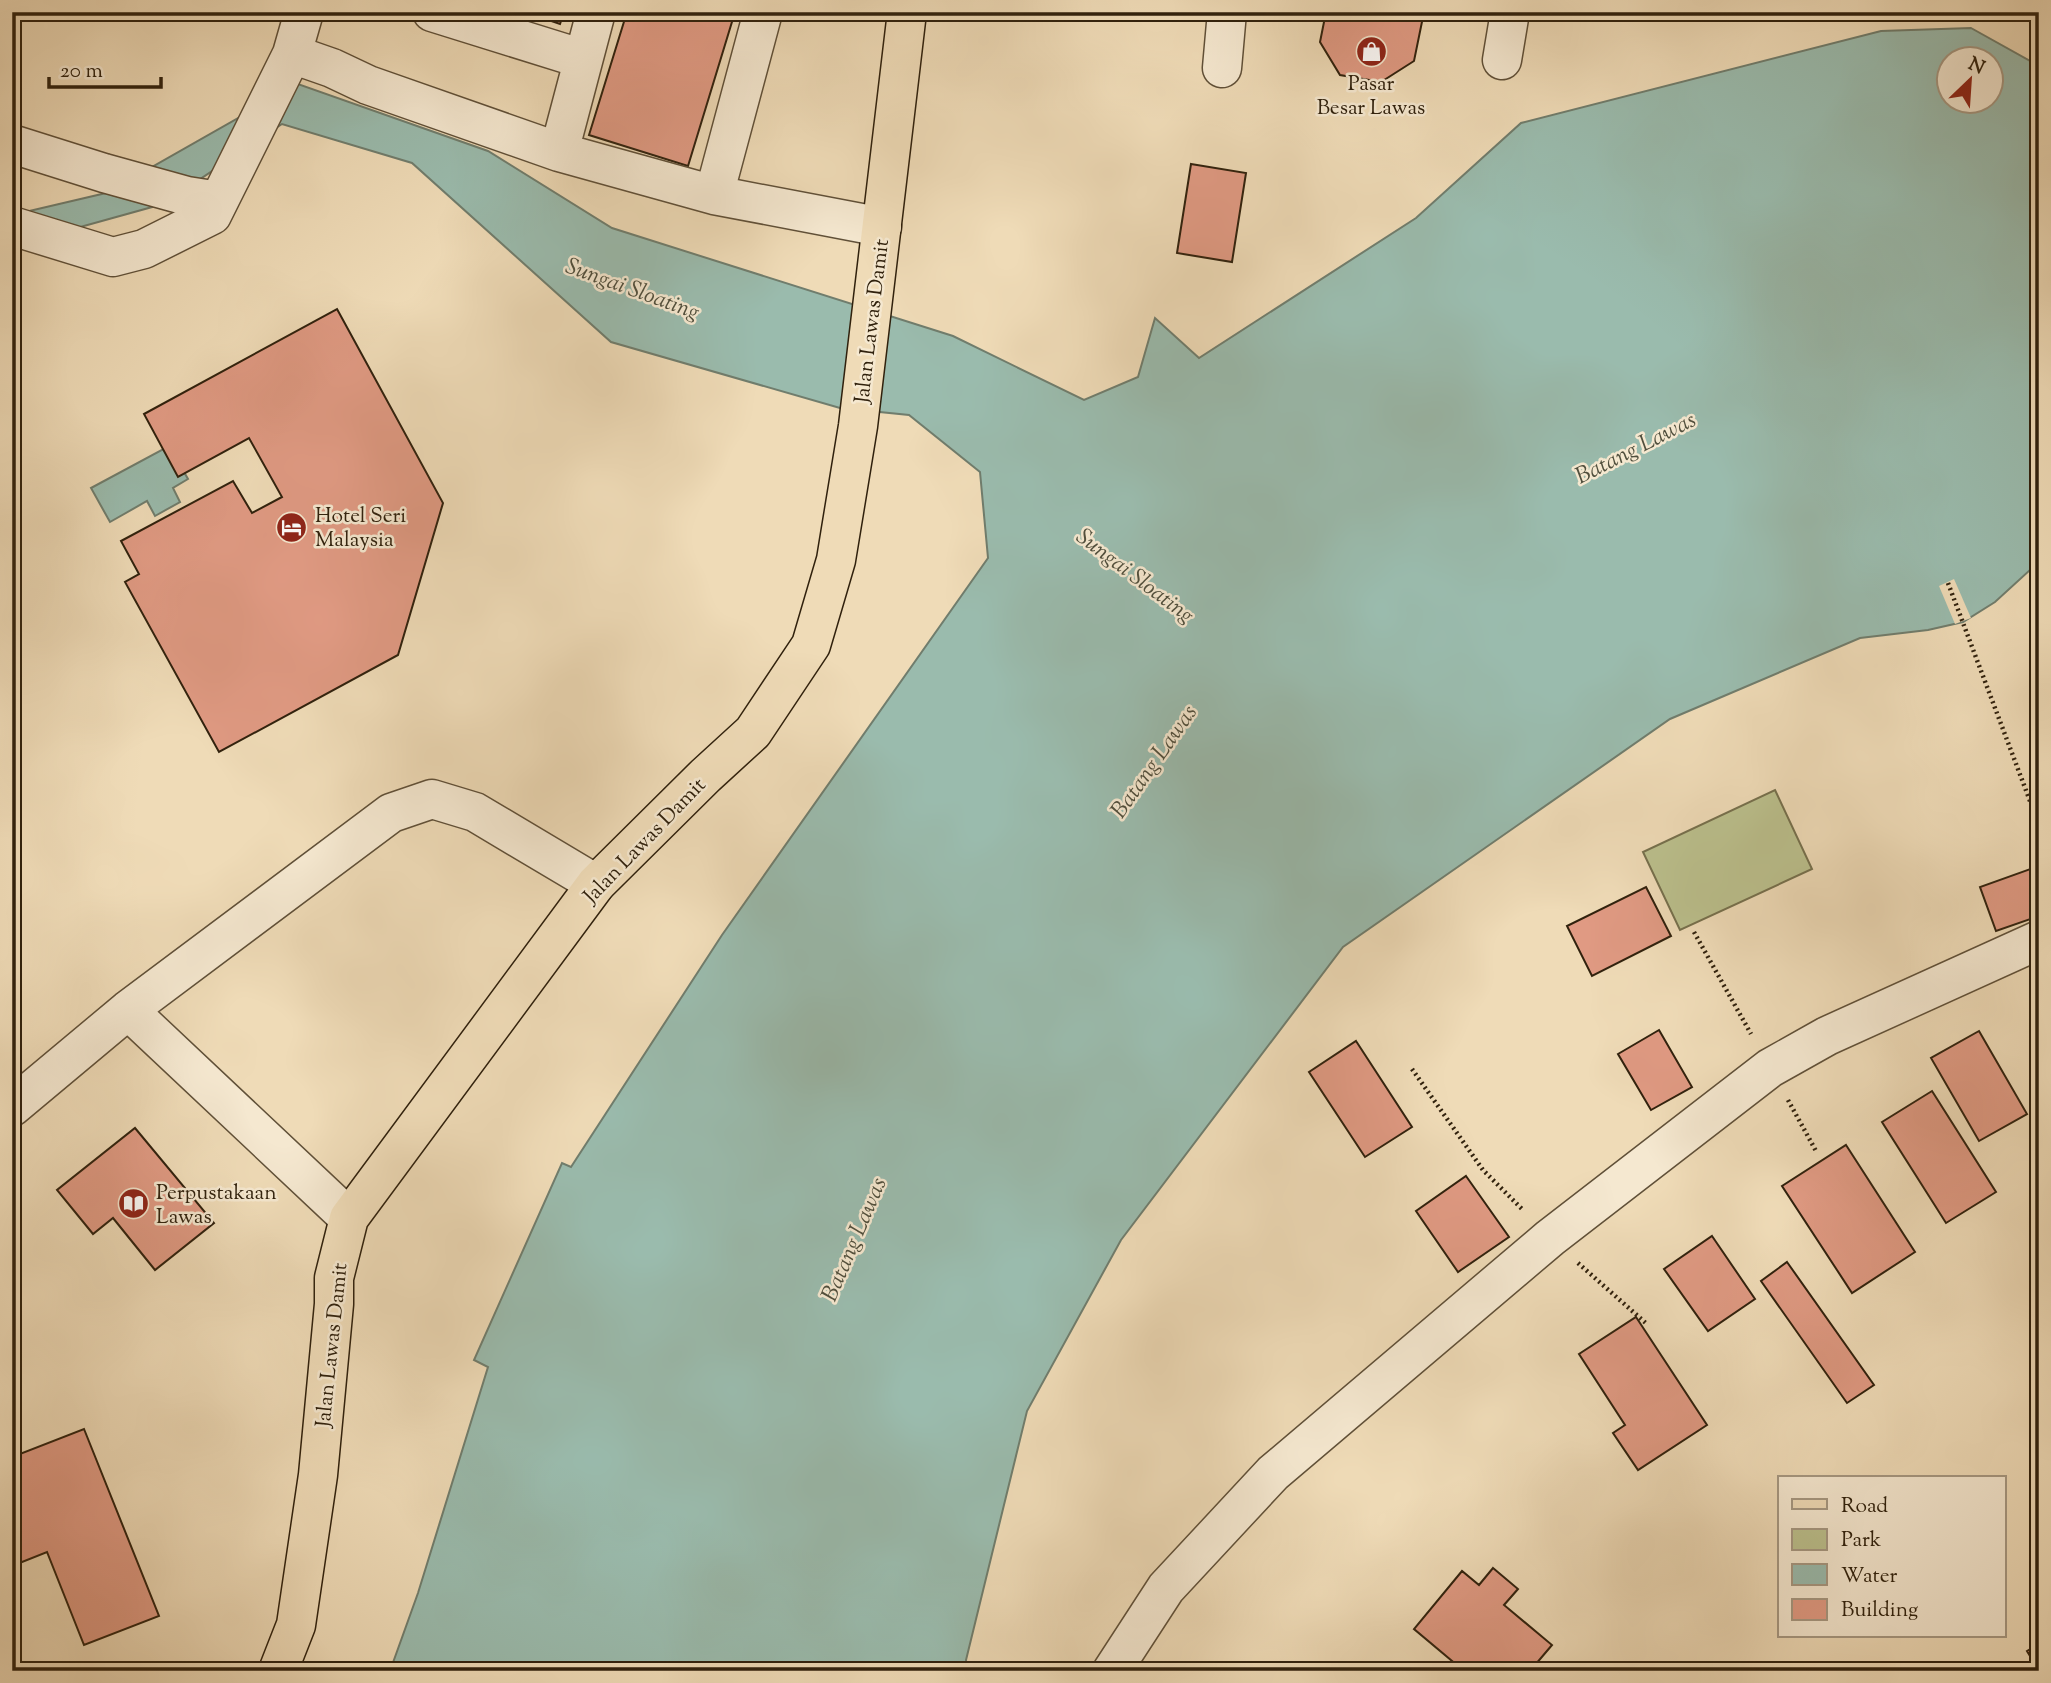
<svg xmlns="http://www.w3.org/2000/svg" width="2051" height="1683" viewBox="0 0 2051 1683" font-family="'Sorts Mill Goudy',serif">
	<rect width="100%" height="100%" fill="#efdbb7"/>
	<filter id="stains"><feTurbulence type="fractalNoise" baseFrequency=".00286" numOctaves="4"/><feColorMatrix values="0 0 0 0 .2 0 0 0 0 .09 0 0 0 0 .02 0 0 0 .5 -.17"/></filter>
	<radialGradient id="worn" r=".72"><stop offset=".6" stop-color="#630" stop-opacity="0"/><stop offset="1" stop-color="#630" stop-opacity=".3"/></radialGradient>
	<path fill="#bbc08d" stroke="#76704d" stroke-width="2" d="M1775 790 1812 869 1680 930 1643 852Z"/>
	<path fill="#9abbad" stroke="#707d6d" stroke-width="2" fill-rule="evenodd" d="M1971 28 2039 66V566L2031 569 1995 602 1963 622 1928 630 1860 638 1670 719 1343 947 1121 1240 1027 1411 966 1660 967 1671H390L418 1593 488 1367 474 1360 562 1163 571 1167 722 935 988 558 980 472 909 415 840 408 611 342 412 163 282 124 163 204 12 246V215L106 193 298 84 488 151 612 228 953 336 1084 400 1138 377 1155 318 1199 358 1416 218 1521 123 1881 31ZM1950 60H1992V102H1950Z
		M169 446 188 479 173 488 180 502 155 516 147 501 110 522 91 488Z"/>
	<path fill="#efdbb7" d="M1954 579 1971 618 1955 624 1939 586Z"/>
	<path fill="#e09a83" stroke="#30210d" stroke-width="2" d="M525 12H564L560 24Z
		M627 12H735L688 166 589 135Z
		M1326 12H1424L1414 61 1381 82 1340 75 1320 42Z
		M1191 164 1246 173 1232 262 1177 253Z
		M337 309 443 503 398 655 219 752 125 582 139 574 121 541 233 481 252 513 282 497 249 438 178 477 144 414Z
		M2039 866V916L1996 931 1980 887Z
		M1646 887 1671 936 1592 976 1567 926Z
		M1659 1030 1692 1087 1651 1110 1618 1054Z
		M1979 1031 2027 1114 1979 1141 1931 1058Z
		M1356 1041 1412 1127 1365 1157 1309 1072Z
		M1932 1091 1996 1192 1946 1223 1882 1122Z
		M135 1128 214 1223 155 1270 113 1218 93 1234 57 1190Z
		M1846 1145 1915 1252 1852 1293 1782 1186Z
		M1466 1176 1509 1237 1458 1272 1416 1211Z
		M1712 1236 1755 1299 1708 1331 1664 1269Z
		M1787 1262 1874 1385 1847 1403 1761 1281Z
		M1636 1317 1707 1425 1638 1470 1613 1433 1625 1425 1579 1354Z
		M84 1429 159 1616 84 1645 47 1552 12 1566V1481L20 1478 12 1457Z
		M1493 1568 1518 1589 1504 1605 1552 1645 1530 1671H1464L1414 1629 1462 1571 1479 1585Z
		M2039 1644V1671L2027 1651Z"/>
	<g fill="none" stroke-linecap="round" stroke-linejoin="round">
		<defs>
			<path id="minor" d="M432 12 583 59
				M292 54 332 68 368 85 559 152 714 195 882 227
				M1502 60 1510 12
				M1222 68 1227 12
				M12 144 104 173 187 196 219 201
				M559 152 596 12
				M714 195 763 12
				M12 226 113 257 144 249 212 215 292 54 304 12
				M128 1010 349 1218
				M12 1107 128 1010 391 813 432 799 475 812 596 884
				M1112 1671 1166 1588 1273 1473 1550 1238 1770 1068 1827 1036 2039 940"/>
			<path id="major" d="M278 1671 296 1625 318 1475 334 1304V1278L349 1218 596 884 706 775 753 732 811 645 836 560 858 426 907 12"/>
		</defs>
		<use href="#minor" stroke="#605038" stroke-width="41"/>
		<use href="#major" stroke="#30210d" stroke-width="41"/>
		<path stroke="#30210d" stroke-width="4.5" stroke-dasharray="2 3.5" stroke-linecap="butt" d="M1948 583 2039 825
			M1694 932 1751 1034
			M1412 1069 1483 1170 1524 1211
			M1788 1100 1816 1151
			M1578 1263 1648 1325"/>
		<use href="#minor" stroke="#f5e8d0" stroke-width="38"/>
		<use href="#major" stroke="#efdbb7" stroke-width="38"/>
	</g>
	<defs>
		<symbol id="shop-disc" viewBox="-11 -11 22 22"><circle r="9.5" fill="#8f2418" stroke="#f5e8d0"/><path d="M-5-2.5h2.3a2.7 3.5 0 0 1 5.4 0H5L5.5 6h-11ZM-1.5-2.5h3a1.5 2.3 0 0 0-3 0Z" fill="#fff"/></symbol>
		<symbol id="hotel-disc" viewBox="-11 -11 22 22"><circle r="9.5" fill="#8f2418" stroke="#f5e8d0"/><path d="M-6-4.5h1.5V1H6V5H4.5V3h-9V5H-6ZM-4 0a1.8 1.8 0 1 1 3.6 0ZM.5 0V-2.5h3Q6-2.5 6 0Z" fill="#fff"/></symbol>
		<symbol id="library-disc" viewBox="-11 -11 22 22"><circle r="9.5" fill="#8f2418" stroke="#f5e8d0"/><path d="M-6-4Q-3-5.5-.7-3.5V5Q-3 3-6 4ZM6-4Q3-5.5 .7-3.5V5Q3 3 6 4Z" fill="#fff"/></symbol>
	</defs>
	<g fill-rule="evenodd">
		<use href="#shop-disc" x="1354" y="34" width="35" height="35"/>
		<use href="#hotel-disc" x="274" y="510" width="35" height="35"/>
		<use href="#library-disc" x="116" y="1186" width="35" height="35"/>
	</g>
	<g text-anchor="middle" stroke-width="5" stroke-linejoin="round" paint-order="stroke">
		<g font-size="21" fill="#30210d" stroke="#f5e8d0" text-anchor="start">
			<text x="1371" y="90" text-anchor="middle">Pasar<tspan x="1371" dy="24">Besar Lawas</tspan></text>
			<text x="315" y="522">Hotel Seri<tspan x="315" dy="24">Malaysia</tspan></text>
			<text x="156" y="1199">Perpustakaan<tspan x="156" dy="24">Lawas</tspan></text>
		</g>
		<g font-size="21" fill="#30210d" stroke="#f5e8d0">
			<text transform="translate(871 321) rotate(-83)" y="7">Jalan Lawas Damit</text>
			<text transform="translate(644 840) rotate(-46)" y="7">Jalan Lawas Damit</text>
			<text transform="translate(331 1345) rotate(-84)" y="7">Jalan Lawas Damit</text>
		</g>
		<g font-size="23" font-style="italic" fill="#504f3d" stroke="#f5e8d0">
			<text transform="translate(633 288) rotate(20)" y="8">Sungai Sloating</text>
			<text transform="translate(1635 447) rotate(-27)" y="8">Batang Lawas</text>
			<text transform="translate(1136 575) rotate(37)" y="8">Sungai Sloating</text>
			<text transform="translate(1153 761) rotate(-55)" y="8">Batang Lawas</text>
			<text transform="translate(853 1239) rotate(-67)" y="8">Batang Lawas</text>
		</g>
	</g>
	<rect width="2051" height="1683" fill="none" stroke="#efdbb7" stroke-width="42"/>
	<rect x="14" y="14" width="2023" height="1655" fill="none" stroke="#30210d" stroke-width="3.5"/>
	<rect x="21" y="21" width="2009" height="1641" fill="none" stroke="#30210d" stroke-width="2"/>
	<rect x="1778" y="1476" width="228" height="161" fill="#f5e8d0" stroke="#a69882" stroke-width="2"/>
	<rect x="1792" y="1499" width="35" height="10" fill="#efdbb7" stroke="#a69882" stroke-width="2"/>
	<text x="1841" y="1512" font-size="21" fill="#30210d">Road</text>
	<rect x="1792" y="1529" width="35" height="21" fill="#bbc08d" stroke="#a69882" stroke-width="2"/>
	<text x="1841" y="1546" font-size="21" fill="#30210d">Park</text>
	<rect x="1792" y="1564" width="35" height="21" fill="#9abbad" stroke="#a69882" stroke-width="2"/>
	<text x="1841" y="1582" font-size="21" fill="#30210d">Water</text>
	<rect x="1792" y="1599" width="35" height="21" fill="#e09a83" stroke="#a69882" stroke-width="2"/>
	<text x="1841" y="1616" font-size="21" fill="#30210d">Building</text>
	<g transform="translate(1970 80) rotate(25)"><circle r="33" fill="#f5e8d0" stroke="#a69882" stroke-width="2"/>
	<path d="M0-5L12 26L0 18L-12 26Z" fill="#8f2418"/>
	<text y="-10" font-size="19" font-weight="bold" text-anchor="middle" fill="#30210d">N</text>
	</g>
	<path d="M49 77v10h112v-10" fill="none" stroke="#30210d" stroke-width="3.5"/>
	<text x="60" y="77" font-size="21" fill="#30210d" stroke="#f5e8d0" stroke-width="5" paint-order="stroke">20 m</text>
	<rect width="100%" height="100%" filter="url(#stains)"/>
	<rect width="100%" height="100%" fill="url(#worn)"/>
</svg>
